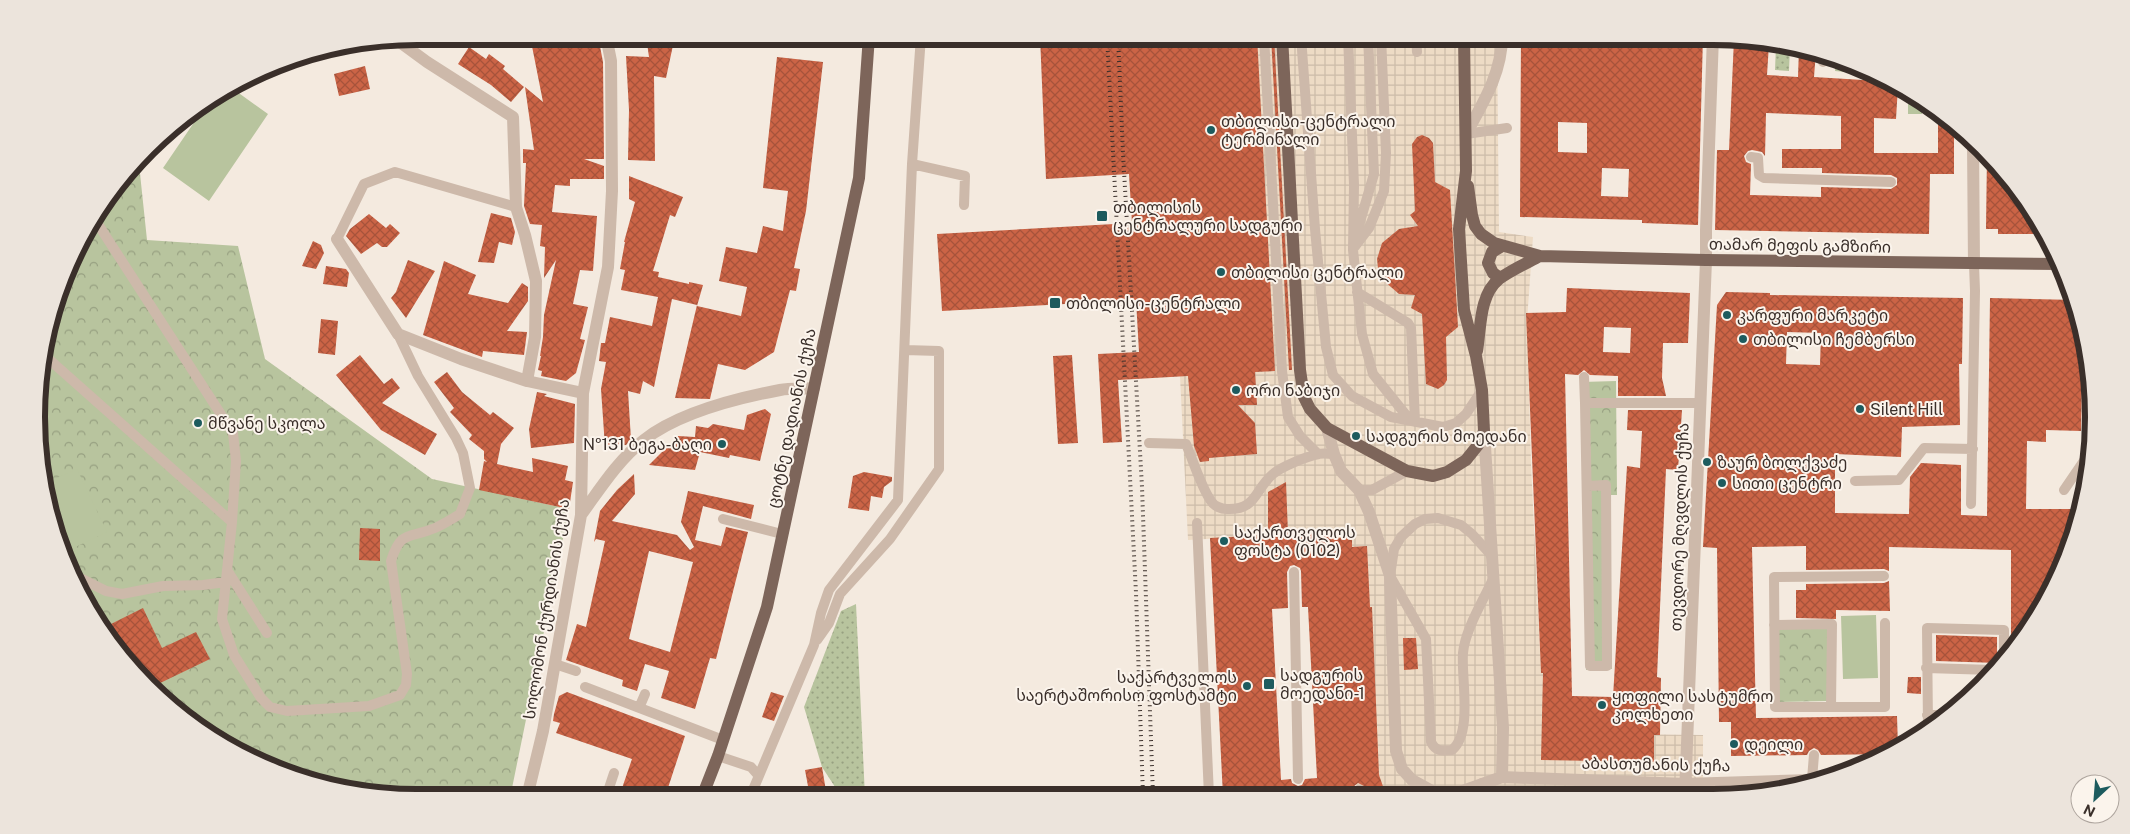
<svg xmlns="http://www.w3.org/2000/svg" width="2130" height="834" viewBox="0 0 2130 834" font-family="'Public Sans','Noto Sans Georgian',sans-serif">
	<defs>
		<pattern id="green-dots" width="8" height="8" patternUnits="userSpaceOnUse" patternTransform="scale(1.25)"><rect width="8" height="8" fill="#b8c49e"/><path d="M2 2h.1M6 6h.1" fill="none" stroke="#97a081" stroke-width="1.8" stroke-linecap="round"/></pattern>
		<pattern id="forest-crowns" width="20" height="18" patternUnits="userSpaceOnUse" patternTransform="scale(1.25)"><rect width="20" height="18" fill="#b8c49e"/><path d="M2 6a3 3 0 1 1 6 0M12 15a3 3 0 1 1 6 0" fill="none" stroke="#97a081"/></pattern>
		<pattern id="plaza-grid" width="8" height="8" patternUnits="userSpaceOnUse" patternTransform="scale(1.25)"><rect width="8" height="8" fill="#eddbc5"/><path d="M0 4h8M4 0v8" fill="none" stroke="#ccbca9"/></pattern>
		<pattern id="building-cross-hatch" width="8" height="8" patternUnits="userSpaceOnUse" patternTransform="scale(1.25)"><rect width="8" height="8" fill="#cb6446"/><path d="M0 0l8 8M0 8l8-8" fill="none" stroke="#a6533b"/></pattern>
	</defs>
	<rect width="100%" height="100%" fill="#f4eadf"/>
	<path fill="url(#green-dots)" d="M1776 45 1790 46 1789 71 1775 70Z
		M1836 58 1856 66 1855 73 1835 71Z
		M856 604 865 797H838L837 790 822 767 804 707 841 611Z"/>
	<path fill="url(#forest-crowns)" d="M139 164 147 240 238 246 265 359 432 479 569 509 510 798H417L318 785 248 758 185 719 100 628 65 562 44 492 40 367 57 294 87 227Z
		M1616 381 1617 495H1609L1612 669 1586 670 1582 382Z
		M1778 629H1828L1829 701 1778 702Z"/>
	<path fill="#b8c49e" d="M229 86 268 114 209 201 163 168 210 99Z
		M1908 92 1922 101V114H1908Z
		M77 469 107 532 69 550 48 507 43 484Z
		M1876 615 1878 678 1843 679 1841 616Z"/>
	<path fill="url(#plaza-grid)" d="M1249 36H1497L1499 232 1533 237 1527 321 1531 465 1541 672 1552 673 1542 733 1703 735V795H1357L1355 761H1348L1336 532 1188 540 1180 376 1268 371Z"/>
	<path fill="url(#building-cross-hatch)" fill-rule="evenodd" d="M530 36H598L603 62 604 159H584L604 166V179H570V186L555 185 552 212 597 216 593 271 580 270 573 304 588 307 580 339 585 340 576 373 566 381 541 376 542 371 538 370 541 356H540L543 337 544 315 556 260 544 278 545 247 540 246 542 225 530 224 524 206 526 163H523V149L534 150 525 87 543 102Z
		M646 36H675L666 78 654 76 655 161 628 160 629 110 626 56 649 57Z
		M1040 36H1257L1275 371 1255 372 1257 405H1238L1255 423 1257 454 1209 458V461L1200 462 1194 446 1188 376 1118 380 1122 442 1103 443 1098 354 1139 352 1136 300 942 311 937 234 1132 223 1129 174 1046 179Z
		M1271 36H1274L1292 370H1289Z
		M1521 36H1625L1624 45 1670 47V36H1703L1698 225 1642 223V220L1520 217ZM1558 122 1587 123V153L1558 152ZM1602 168 1629 169 1628 197 1601 196Z
		M1734 39 1769 44 1767 75 1798 77 1799 48 1816 51 1814 77 1863 80 1864 69 1880 75 1879 81H1891L1898 86 1896 119 1874 118V153H1938V111L1954 124V174H1930L1929 234 1715 230 1717 150H1729ZM1766 113 1841 116V149H1782V168H1822V173L1891 175 1897 178V185L1891 189 1821 187V197L1750 195 1751 164 1746 162 1744 156 1748 151 1752 150 1762 152 1765 156Z
		M469 47 486 59 489 54 505 66 503 69 524 87 511 102 491 85 458 64Z
		M777 57 823 62 806 211 794 268 800 269 796 291 790 290 774 352 745 370 718 364 710 399 675 398 697 305 672 299 654 387 643 381 640 394 628 391 631 440 626 445 605 447 601 389 606 362 599 361 601 343H605L610 317 652 326 658 297 621 290 625 270 620 269 625 242H624L635 202 629 199V176L683 197 675 217 670 215 653 271 659 272 658 277 689 284V282L703 285 697 306 741 316 747 287 719 281 726 247 757 253 763 226 783 231 788 191 763 188Z
		M365 66 370 89 339 96 334 74Z
		M1422 135 1429 138 1433 143 1435 182 1450 190 1458 327 1446 337 1447 380 1444 385 1438 389 1426 384 1422 314 1411 308 1415 295 1399 294 1384 281 1378 268 1377 259 1382 243 1399 229 1418 226 1410 215 1415 211 1412 144 1417 137Z
		M1987 154 1999 166 2046 234H1998V229H1986Z
		M491 213 511 218 515 232 512 245 499 242 494 263 478 262Z
		M369 214 386 228 390 224 400 233 387 247H382L377 243 361 254 346 236 350 229Z
		M313 241 321 245 324 253 316 269 302 266Z
		M408 260 435 271 406 318 391 298 396 292Z
		M444 261 476 275 468 294 508 303 522 283 528 287V301L507 331 527 332 524 355 483 351 482 357 423 335Z
		M326 266 346 269 349 273 347 287 323 284Z
		M1567 288 1690 293 1688 343H1663L1662 378 1666 396H1618V376L1590 375 1584 370 1578 375 1565 374 1572 696 1613 697 1627 466 1640 468 1642 431 1627 430 1628 410H1682L1678 470 1666 469 1657 677 1661 678 1660 735H1654V762L1541 760 1543 673H1541L1526 313 1566 312ZM1604 327 1631 328 1630 353 1603 352Z
		M1726 292 1770 293V295L1963 298 1962 364H1959L1960 425 1902 427 1901 457 1835 454V513L1909 514 1910 477 1921 463 1961 465V515L1987 516 1990 298 2075 300 2083 334 2081 431 2046 430V442L2027 441 2026 509H2082L2081 516 2030 628 2011 650V550L1889 547V571L1884 569 1806 570V546L1752 547 1756 718 1897 716 1898 747 1887 754 1821 755 1818 750 1814 748 1809 751 1807 755 1731 756V722H1719L1717 548 1703 547 1717 305ZM1787 332 1821 333 1820 365 1786 364Z
		M321 319 338 321 335 355 318 353Z
		M360 355 384 384 392 378 400 388 382 403 437 434 425 455 381 430 336 375Z
		M1072 355 1078 443 1058 444 1053 356Z
		M447 372 462 392 490 415 493 412 514 428 501 444 497 464 533 472 532 458 568 466 565 480 573 482 569 509 479 490 484 461 487 462 484 459V451L469 439 472 435 450 412 454 408 434 382Z
		M537 392 547 394 544 396 575 404 574 443 531 448 529 429Z
		M765 409 771 414 760 461 730 455 729 458 700 452 695 470 649 465 678 436 695 437 696 426 708 428 713 424 744 430 747 415Z
		M864 472 892 477V481L884 487 882 498 871 496 869 511 848 508 853 476Z
		M634 474 635 494 612 521 677 535 690 550 694 547 681 522 688 491 754 505 751 519 703 506 695 540 721 546 726 527 748 532 716 659 710 658 695 709 661 698 669 671 645 664 637 691 622 686 623 680 566 660 577 624 586 627 605 541 596 539 594 542 600 511 617 490ZM649 551 693 562 670 652 629 639Z
		M1286 482 1288 534 1336 532 1337 538 1352 537V547L1367 546 1370 607H1372L1379 775 1386 795H1367L1364 786 1358 783 1353 787V795L1223 796 1210 538 1268 535V492ZM1294 565 1300 568 1301 571 1302 607H1308L1317 778 1305 779 1302 785 1298 786 1292 783 1291 779 1281 780 1272 609 1288 608 1287 572 1290 566Z
		M360 528 380 529V561L359 560Z
		M1889 581 1890 611 1836 610V619L1796 618V590H1806V584L1884 583Z
		M143 608 162 648 196 632 210 659 154 686 101 629Z
		M1936 635 1997 637V658L1999 663 1936 661Z
		M1403 638H1416L1418 669 1404 670Z
		M1908 677H1921V694L1907 693Z
		M567 692 685 736 665 797H619L632 759 556 733 560 723 553 721 554 714 559 696Z
		M771 692 784 696 774 721 762 717Z
		M822 767 827 797H810L805 770Z"/>
	<g fill="none" stroke-linecap="round" stroke-linejoin="round">
		<path stroke="#cdb9aa" stroke-width="10" d="M1264 36 1282 371 1288 417 1300 436 1318 454
			M1301 36 1315 229 1326 347 1333 375 1352 396 1391 417 1443 427 1456 423 1466 414 1482 390
			M1348 36 1354 185 1353 250 1362 334 1373 374 1410 420
			M1416 36 1417 52
			M1823 62V53
			M1466 134 1507 128
			M1751 157 1758 158 1759 175 1764 178 1891 182
			M912 164 965 176 964 205
			M94 218 233 433 236 461 232 522
			M1357 232 1374 174 1368 36
			M337 239 364 184 395 172 516 207
			M1353 249 1369 228 1384 191 1386 153 1381 36
			M1357 292 1408 323 1411 328 1415 422
			M43 354 232 522 222 619 234 655 261 698 270 707 287 711 369 706 400 695 406 685 407 674 391 561C401 529 409 539 435 528 444 524 452 519 460 514L470 488 463 453 456 438 418 376 398 334
			M1584 377 1585 403
			M1149 443 1186 444C1193 460 1201 487 1211 501 1214 506 1221 509 1227 509 1257 510 1254 490 1273 474 1281 467 1307 456 1319 454 1323 453 1329 454 1334 454
			M1855 481 1899 480 1924 448 1973 449
			M1588 486 1606 485 1607 666H1590L1585 403H1700
			M1359 490H1372L1407 471
			M2064 490 2092 449
			M1971 504 1975 291 1974 264
			M723 519 782 534
			M1197 523 1209 796
			M59 543 78 577 106 591 122 594 163 586 203 585 226 582
			M1491 555 1472 534 1461 525 1438 518 1425 519 1415 524 1401 537 1394 549 1390 576 1426 639 1431 742C1436 752 1442 751 1452 750 1473 733 1461 678 1463 653 1465 630 1483 601 1492 581
			M227 570 267 633
			M1294 572 1298 779
			M1884 576 1774 577 1775 707H1885V623
			M1774 625 1832 624 1831 707
			M817 640 829 623 840 594 890 539 939 469V351L905 350
			M555 664 576 671
			M1926 668 1993 670
			M585 687 723 740
			M639 708 645 694
			M1927 715H1947
			M1928 727 1927 628 2004 630V658
			M718 756 751 767 758 775
			M1812 779 1814 755
			M1482 783 1483 795
			M1359 790 1360 795
			M606 797 614 773
			M750 797 814 645 821 613 829 590 898 500 912 164 921 36"/>
		<path stroke="#cdb9aa" stroke-width="12" d="M397 40 427 62 513 117 516 207 525 235 536 281 535 337 527 381
			M1973 142 1974 264
			M337 239 398 334 461 359 527 381 583 393
			M1327 428 1334 454 1341 471 1359 490 1369 512 1390 576 1396 751 1402 769 1412 780 1432 791 1446 794 1460 792 1502 777 1685 784 1810 780
			M1484 431 1503 728 1502 777
			M581 515C600 489 618 460 644 440 678 413 738 398 780 390 791 388 803 389 814 388
			M1685 795 1706 260V230L1713 36
			M527 797 543 731 581 515 583 393 608 267 612 191 611 61 606 36"/>
		<path stroke="#cdb9aa" stroke-width="12" d="M1466 134C1483 103 1502 73 1502 36"/>
		<path stroke="#7d655a" stroke-width="12" d="M1282 36 1300 370 1304 397 1310 409 1327 428 1407 471 1433 476 1447 472 1466 460 1478 445 1484 431 1482 390 1476 356 1464 310 1459 229 1466 171 1464 36
			M1468 186 1472 215 1475 226 1481 234 1494 243 1540 256 1706 260 2060 264
			M1500 278 1493 273 1488 263 1492 252 1502 246
			M1477 351C1481 328 1479 295 1499 279 1511 270 1527 263 1540 256
			M702 797 718 756 767 607 859 178 869 36"/>
		<path stroke="#3a2f2a" stroke-width="4" stroke-dasharray="1 4" stroke-linecap="butt" d="M1107 36 1136 593 1143 796
			M1118 36 1123 153 1142 487 1153 796"/>
	</g>
	<g fill="#1d5b5e" stroke="#fbf4ec" stroke-width="2">
		<circle cx="1211" cy="130" r="5"/>
		<rect x="1096" y="210" width="12" height="12" rx="2.5"/>
		<circle cx="1221" cy="272" r="5"/>
		<rect x="1049" y="297" width="12" height="12" rx="2.5"/>
		<circle cx="1727" cy="315" r="5"/>
		<circle cx="1743" cy="339" r="5"/>
		<circle cx="1236" cy="390" r="5"/>
		<circle cx="1860" cy="409" r="5"/>
		<circle cx="198" cy="423" r="5"/>
		<circle cx="1356" cy="436" r="5"/>
		<circle cx="722" cy="444" r="5"/>
		<circle cx="1707" cy="462" r="5"/>
		<circle cx="1722" cy="483" r="5"/>
		<circle cx="1224" cy="541" r="5"/>
		<rect x="1263" y="678" width="12" height="12" rx="2.5"/>
		<circle cx="1247" cy="686" r="5"/>
		<circle cx="1602" cy="705" r="5"/>
		<circle cx="1734" cy="744" r="5"/>
	</g>
	<g text-anchor="middle" stroke-width="4" stroke-linejoin="round" paint-order="stroke">
		<g font-size="16" fill="#3a2f2a" stroke="#fbf4ec" text-anchor="start">
			<text x="1221" y="127">თბილისი-ცენტრალი<tspan x="1221" dy="18">ტერმინალი</tspan></text>
			<text x="1113" y="213">თბილისის<tspan x="1113" dy="18">ცენტრალური სადგური</tspan></text>
			<text x="1231" y="278">თბილისი ცენტრალი</text>
			<text x="1066" y="309">თბილისი-ცენტრალი</text>
			<text x="1737" y="321">კარფური მარკეტი</text>
			<text x="1753" y="345">თბილისი ჩემბერსი</text>
			<text x="1246" y="396">ორი ნაბიჯი</text>
			<text x="1870" y="415">Silent Hill</text>
			<text x="208" y="429">მწვანე სკოლა</text>
			<text x="1366" y="442">სადგურის მოედანი</text>
			<text x="712" y="450" text-anchor="end">№131 ბეგა-ბაღი</text>
			<text x="1717" y="468">ზაურ ბოლქვაძე</text>
			<text x="1732" y="489">სითი ცენტრი</text>
			<text x="1234" y="538">საქართველოს<tspan x="1234" dy="18">ფოსტა (0102)</tspan></text>
			<text x="1280" y="681">სადგურის<tspan x="1280" dy="18">მოედანი-1</tspan></text>
			<text x="1237" y="683" text-anchor="end">საქარტველოს<tspan x="1237" dy="18">საერტაშორისო ფოსტამტი</tspan></text>
			<text x="1612" y="702">ყოფილი სასტუმრო<tspan x="1612" dy="18">კოლხეთი</tspan></text>
			<text x="1744" y="750">დეილი</text>
		</g>
		<g font-size="16" fill="#3a2f2a" stroke="#fbf4ec">
			<text transform="translate(1800 245) rotate(1)" y="6">თამარ მეფის გამზირი</text>
			<text transform="translate(791 418) rotate(-78)" y="6">ცოტნე დადიანის ქუჩა</text>
			<text transform="translate(1679 527) rotate(-88)" y="6">თევდორე მღვდლის ქუჩა</text>
			<text transform="translate(546 609) rotate(-81)" y="6">სოლომონ ქურდიანის ქუჩა</text>
			<text transform="translate(1656 764) rotate(1)" y="6">აბასთუმანის ქუჩა</text>
		</g>
	</g>
	<path d="M0 0H2130V834H0ZM417 45H1713A372 372 0 0 1 2085 417V417A372 372 0 0 1 1713 789H417A372 372 0 0 1 45 417V417A372 372 0 0 1 417 45Z" fill="#ece4dc" fill-rule="evenodd"/>
	<path fill="none" stroke="#3a2f2a" stroke-width="6" d="M417 45H1713A372 372 0 0 1 2085 417V417A372 372 0 0 1 1713 789H417A372 372 0 0 1 45 417V417A372 372 0 0 1 417 45Z"/>
	<g transform="translate(2095 799) rotate(206)"><circle r="24" fill="#fbf4ec" stroke="#aea59e"/>
	<path d="M0-4L9 19L0 12L-9 19Z" fill="#1d5b5e"/>
	<text y="-8" font-size="14" font-weight="bold" text-anchor="middle" fill="#3a2f2a">N</text>
	</g>
</svg>
